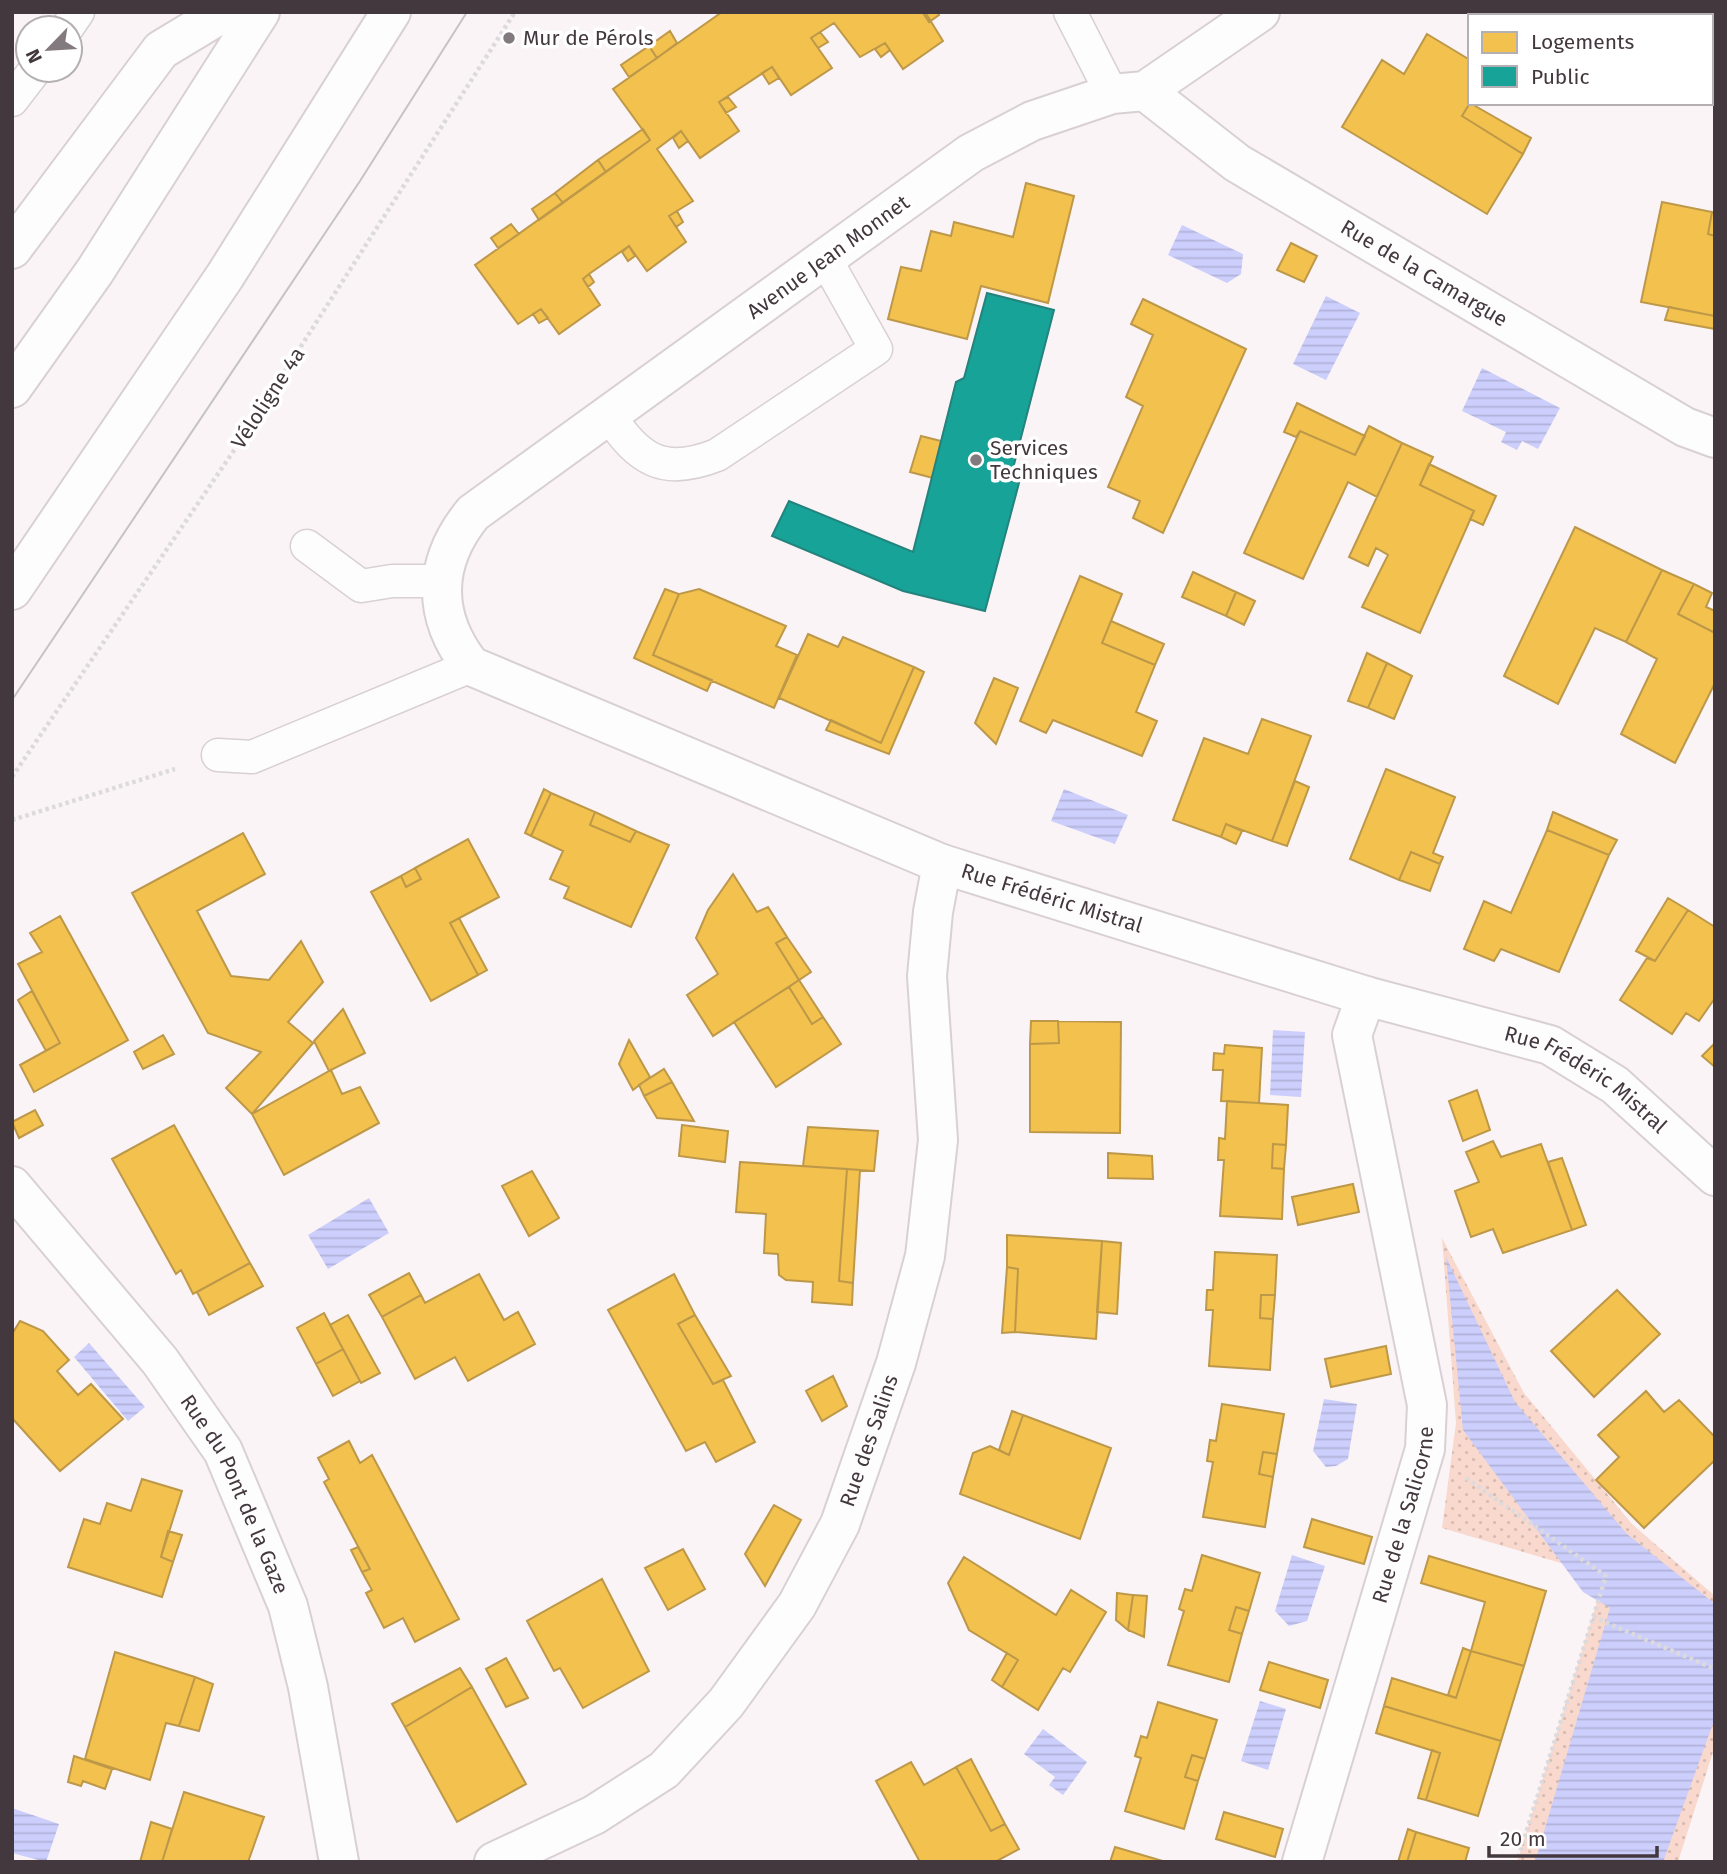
<svg xmlns="http://www.w3.org/2000/svg" width="1727" height="1874" viewBox="0 0 1727 1874" font-family="'Fira Sans',sans-serif">
	<defs>
		<pattern id="grass-dots" width="8" height="8" patternUnits="userSpaceOnUse" patternTransform="scale(1.75)"><rect width="8" height="8" fill="#f9d9cd"/><path d="M2 2h.1M6 6h.1" fill="none" stroke="#d7bbb1" stroke-width="1.8" stroke-linecap="round"/></pattern>
		<pattern id="water-rules" width="6" height="5" patternUnits="userSpaceOnUse" patternTransform="scale(1.75)"><rect width="6" height="5" fill="#cccefc"/><path d="M0 2.5h6" fill="none" stroke="#b0b2d9"/></pattern>
	</defs>
	<rect width="100%" height="100%" fill="#faf4f7"/>
	<path fill="url(#grass-dots)" d="M1442 1238 1524 1393 1632 1524 1715 1596V1746L1678 1862H1517L1605 1576 1442 1528 1456 1423Z"/>
	<path fill="url(#water-rules)" d="M1182 225 1243 254 1241 274 1227 283 1168 255Z
		M1326 296 1360 313 1326 380 1293 364Z
		M1482 368 1560 408 1538 449 1522 441 1517 450 1501 442 1506 432 1462 411Z
		M1064 789 1128 815 1115 844 1051 821Z
		M1273 1030 1305 1032 1301 1097 1270 1095Z
		M369 1198 389 1233 328 1269 308 1235Z
		M1446 1257 1515 1402 1627 1534 1715 1604V1718L1663 1862H1535L1610 1608 1583 1592 1463 1430Z
		M89 1343 145 1407 128 1421 74 1357Z
		M1324 1399 1357 1404 1348 1459 1336 1466 1326 1467 1313 1451Z
		M1292 1555 1325 1566 1307 1621 1289 1626 1275 1611Z
		M1260 1701 1286 1709 1268 1770 1241 1761Z
		M1043 1729 1087 1762 1063 1795 1049 1785 1055 1777 1024 1754Z
		M12 1808 59 1824 46 1862 12 1853Z"/>
	<path fill="#f2c14e" stroke="#be9849" stroke-width="2" d="M722 12H925L943 41 903 69 885 43 860 57 834 23 811 38 832 68 791 95 772 67 719 102 739 131 700 158 681 131 657 149 693 201 669 216 686 242 647 271 629 246 589 274 583 279 600 305 559 334 541 309 518 324 475 265 650 140 613 89Z
		M937 12 939 15 929 22 923 13Z
		M670 31 677 43 657 58 649 46Z
		M820 32 828 42 818 48 811 38Z
		M1427 34 1470 60V103L1462 116 1523 154 1487 214 1342 127 1382 60 1404 74Z
		M885 43 890 50 881 57 875 49Z
		M649 46 657 58 629 77 621 65Z
		M772 67 779 78 769 84 762 73Z
		M728 97 736 107 726 113 719 102Z
		M1470 103 1531 138 1523 154 1462 116Z
		M643 129 650 140 606 172 598 160Z
		M681 131 688 141 679 148 673 138Z
		M598 160 606 172 563 203 555 193Z
		M1026 183 1074 196 1048 303 981 286 967 339 888 319 901 267 921 271 931 231 951 236 954 222 1013 237Z
		M555 193 563 203 539 220 532 209Z
		M1662 202 1712 212 1708 234 1715 236V316L1641 302Z
		M677 211 683 222 676 227 669 216Z
		M1712 212 1715 213V236L1708 234Z
		M511 224 519 234 498 248 491 238Z
		M1291 243 1317 256 1304 282 1277 270Z
		M629 246 635 256 628 261 622 252Z
		M589 274 594 282 588 287 583 279Z
		M1143 299 1246 349 1163 533 1133 518 1140 501 1108 487 1143 406 1126 397 1153 335 1131 324Z
		M1669 307 1715 316V329L1665 320Z
		M541 309 548 318 539 323 533 314Z
		M1297 403 1365 436 1355 455 1300 431 1296 437 1284 432Z
		M1369 426 1402 443 1377 497 1348 482 1303 579 1244 553 1300 431 1355 455Z
		M921 436 941 441 933 478 910 472Z
		M1402 443 1433 457 1420 485 1474 511 1420 633 1362 607 1388 555 1376 548 1368 566 1349 557Z
		M1429 464 1496 496 1483 525 1470 519 1474 511 1420 485Z
		M1575 527 1662 570 1626 642 1595 628 1558 704 1504 676Z
		M1662 570 1694 584 1678 614 1715 633V683L1675 763 1621 734 1657 659 1626 642Z
		M1193 572 1236 592 1226 616 1182 597Z
		M1080 576 1122 594 1102 643 1155 665 1136 712 1157 721 1142 756 1053 720 1046 733 1020 721Z
		M1694 584 1712 593 1706 607 1715 611V633L1678 614Z
		M665 589 679 594 653 655 712 680 707 691 634 658Z
		M699 589 786 626 776 646 797 655 774 708 653 655 679 594Z
		M1236 592 1255 601 1244 625 1226 616Z
		M1111 621 1164 644 1155 665 1102 643Z
		M808 634 838 647 843 637 914 667 881 743 779 698Z
		M1367 653 1387 663 1368 708 1348 701Z
		M1387 663 1412 676 1394 719 1368 708Z
		M914 667 924 672 889 754 826 730 831 720 881 743Z
		M994 678 1018 688 996 744 975 723Z
		M1262 719 1311 736 1272 841 1226 824 1221 837 1173 820 1204 738 1248 754Z
		M1386 769 1455 797 1433 853 1443 857 1440 864 1411 852 1399 880 1350 859Z
		M1295 781 1309 787 1287 846 1272 841Z
		M544 789 551 793 531 836 525 833Z
		M551 793 595 812 590 825 630 842 636 831 669 845 631 927 564 898 569 887 550 879 563 851 531 836Z
		M595 812 636 831 630 842 590 825Z
		M1553 812 1617 840 1609 855 1547 830Z
		M1226 824 1242 831 1236 844 1221 837Z
		M1547 830 1609 855 1559 972 1501 949 1494 961 1464 949 1484 901 1511 913Z
		M243 833 265 874 197 911 231 976 269 980 301 941 323 982 288 1022 313 1043 252 1114 226 1088 261 1052 208 1033 132 893Z
		M468 839 499 897 450 923 478 975 431 1001 371 892 401 876 406 887 421 879 415 868Z
		M1411 852 1440 864 1430 891 1399 880Z
		M415 868 421 879 406 887 401 876Z
		M733 874 757 912 768 907 787 937 776 943 799 980 713 1036 687 995 718 974 696 938 708 910Z
		M1668 898 1688 910 1655 961 1636 951Z
		M1688 910 1715 927V998L1699 1021 1686 1013 1672 1034 1620 1000 1647 958 1655 961Z
		M60 916 128 1040 34 1092 20 1065 60 1043 18 964 42 952 30 933Z
		M459 918 487 970 478 975 450 923Z
		M787 937 811 972 799 980 776 943Z
		M799 980 823 1017 812 1024 789 987Z
		M789 987 812 1024 823 1017 841 1044 776 1087 734 1022Z
		M32 991 60 1043 46 1051 18 1000Z
		M343 1009 365 1053 329 1071 314 1041Z
		M1031 1021H1058L1059 1043 1030 1044Z
		M1058 1021 1121 1022 1120 1133 1030 1132V1044L1059 1043Z
		M163 1035 174 1054 143 1069 134 1052Z
		M629 1040 650 1077 633 1090 619 1064Z
		M1715 1043V1067L1702 1056Z
		M1225 1045 1262 1048 1259 1103 1221 1101 1223 1070H1213L1214 1053 1224 1054Z
		M664 1069 672 1082 644 1096 639 1085Z
		M331 1070 342 1094 360 1087 379 1123 284 1175 252 1114Z
		M672 1082 694 1121 657 1118 644 1096Z
		M1477 1090 1490 1130 1463 1141 1449 1101Z
		M1227 1101 1288 1105 1286 1145 1273 1144 1272 1168 1284 1169 1282 1219 1220 1216 1224 1160H1218L1219 1138 1225 1139Z
		M35 1110 43 1125 19 1138 12 1122Z
		M174 1125 250 1263 193 1294 181 1270 176 1274 112 1159Z
		M682 1125 728 1131 725 1162 679 1156Z
		M808 1127 878 1131 874 1171 803 1166Z
		M1493 1141 1501 1157 1541 1144 1572 1230 1503 1253 1493 1229 1471 1237 1455 1191 1479 1182 1466 1152Z
		M1273 1144 1286 1145 1284 1169 1272 1168Z
		M1108 1153 1152 1156 1153 1179 1108 1178Z
		M1562 1158 1586 1225 1572 1230 1548 1162Z
		M740 1162 847 1169 839 1281 853 1283 852 1305 812 1302 813 1282 786 1280 779 1275 778 1254 764 1253 766 1214 736 1212Z
		M847 1169 860 1170 853 1283 839 1281Z
		M532 1171 559 1218 529 1236 502 1186Z
		M1353 1184 1359 1212 1298 1225 1292 1197Z
		M1007 1235 1102 1241 1096 1339 1015 1332 1018 1269 1007 1267Z
		M1102 1241 1121 1243 1117 1314 1097 1312Z
		M1215 1252 1277 1255 1275 1295H1261L1260 1318 1273 1319 1270 1370 1209 1366 1213 1310H1206L1207 1290H1213Z
		M250 1263 263 1286 209 1315 197 1292Z
		M1007 1267 1018 1269 1015 1332 1002 1333Z
		M409 1273 421 1295 382 1317 369 1295Z
		M479 1274 504 1320 518 1312 535 1344 468 1381 455 1357 415 1379 382 1317 421 1295 425 1303Z
		M674 1274 695 1315 678 1324 713 1384 723 1380 755 1442 716 1462 705 1442 686 1451 608 1310Z
		M1617 1290 1660 1334 1594 1397 1551 1351Z
		M1261 1295H1275L1273 1319 1260 1318Z
		M324 1313 343 1349 316 1364 297 1328Z
		M348 1315 380 1373 361 1383 330 1325Z
		M695 1315 731 1376 713 1384 678 1324Z
		M20 1321 43 1331 69 1360 57 1371 78 1395 91 1384 123 1419 60 1471 12 1418V1334Z
		M1386 1346 1391 1374 1331 1387 1325 1359Z
		M343 1349 360 1381 333 1396 316 1364Z
		M833 1376 847 1406 822 1421 806 1391Z
		M1646 1391 1664 1412 1679 1400 1715 1437V1460L1644 1528 1596 1480 1619 1457 1598 1435Z
		M1222 1404 1284 1414 1277 1454 1263 1452 1259 1474 1273 1477 1265 1527 1203 1517 1213 1462 1207 1461 1210 1440 1216 1441Z
		M1012 1411 1023 1415 1009 1455 999 1450Z
		M1023 1415 1111 1448 1080 1539 960 1494 973 1453 990 1446 1009 1455Z
		M349 1441 360 1463 372 1455 459 1619 415 1642 403 1618 384 1628 366 1593 372 1590 362 1572 370 1569 324 1482 329 1479 318 1458Z
		M1263 1452 1277 1454 1273 1477 1259 1474Z
		M142 1479 182 1491 161 1557 173 1562 162 1597 68 1567 84 1519 100 1524 107 1503 131 1511Z
		M774 1505 801 1520 765 1586 745 1554Z
		M1312 1519 1372 1537 1364 1564 1304 1547Z
		M168 1531 182 1535 173 1562 161 1557Z
		M358 1547 370 1569 362 1572 351 1550Z
		M683 1549 705 1589 668 1610 645 1568Z
		M1202 1555 1260 1573 1249 1611 1236 1607 1229 1630 1242 1634 1229 1682 1168 1665 1184 1611 1179 1609 1185 1589 1192 1591Z
		M1429 1556 1546 1591 1524 1666 1471 1651 1485 1602 1421 1583Z
		M964 1557 1056 1615 1071 1590 1106 1612 1070 1672 1063 1668 1038 1710 1002 1687 1018 1660 969 1630 948 1583Z
		M602 1579 649 1671 583 1708 560 1668 554 1671 527 1621Z
		M1117 1593 1133 1595 1128 1630 1116 1620Z
		M1133 1595 1147 1596 1144 1637 1128 1630Z
		M1236 1607 1249 1611 1242 1634 1229 1630Z
		M1463 1648 1471 1651 1456 1698 1448 1695Z
		M1471 1651 1524 1666 1501 1741 1384 1706 1392 1678 1456 1698Z
		M115 1652 195 1677 179 1726 166 1723 150 1780 85 1759Z
		M1007 1653 1018 1660 1002 1687 992 1680Z
		M506 1658 528 1698 506 1707 486 1669Z
		M1269 1662 1328 1680 1320 1708 1260 1690Z
		M460 1668 472 1687 405 1727 392 1704Z
		M195 1677 213 1684 199 1731 179 1726Z
		M472 1687 526 1784 457 1822 405 1727Z
		M1158 1702 1217 1720 1205 1759 1192 1755 1185 1777 1198 1781 1184 1829 1125 1811 1141 1758 1135 1756 1141 1736 1147 1738Z
		M1384 1706 1501 1741 1478 1816 1426 1800 1440 1753 1376 1733Z
		M1432 1750 1440 1753 1426 1800 1418 1798Z
		M1192 1755 1205 1759 1198 1781 1185 1777Z
		M74 1756 112 1769 105 1789 83 1781 81 1786 68 1782Z
		M971 1759 1005 1824 991 1831 956 1767Z
		M911 1762 924 1785 956 1767 991 1831 1005 1824 1019 1849 995 1862H920L876 1781Z
		M184 1792 264 1817 248 1862H162Z
		M1224 1812 1283 1829 1275 1857 1216 1839Z
		M151 1822 172 1829 162 1862H140Z
		M1408 1829 1416 1832 1407 1862H1398Z
		M1416 1832 1469 1848 1465 1862H1407Z
		M1115 1847 1166 1862H1110Z"/>
	<path fill="#17a398" stroke="#24837d" stroke-width="2" d="M987 293 1054 310 1010 480 1019 483 985 611 903 591 772 536 789 501 913 552 956 382 964 378Z"/>
	<g fill="none" stroke-linecap="round" stroke-linejoin="round">
		<defs>
			<path id="lane" d="M1070 12 1112 94
				M67 28 78 12
				M12 100 35 70
				M609 415C639 461 664 476 717 455L876 349 826 260
				M307 546 361 586 392 581H440
				M218 755 252 757 471 666"/>
			<g id="street">
				<path id="s1" d="M1260 12 1145 91 1112 94 1032 121 971 153 473 513C433 562 431 615 471 666L942 864 1366 996 1550 1045 1615 1085 1715 1176"/>
				<path id="s2" d="M1145 91 1237 163 1685 427 1715 438"/>
				<path id="s3" d="M12 1186 160 1361 223 1451 288 1606 308 1687 339 1862"/>
				<path id="s4" d="M494 1862 594 1815 664 1770 726 1703 797 1605 840 1524 896 1363 925 1256 938 1140 927 976 933 912 942 864"/>
				<path id="s5" d="M1302 1862 1425 1449 1427 1405 1352 1035 1366 996"/>
			</g>
			<path id="highway" d="M12 249 161 50 224 12
				M12 388 95 271 260 12
				M12 590 225 276 391 12"/>
		</defs>
		<use href="#lane" stroke="#d8d0d4" stroke-width="35"/>
		<use href="#street" stroke="#d8d0d4" stroke-width="42"/>
		<use href="#highway" stroke="#d8d0d4" stroke-width="42"/>
		<path stroke="#dcdadc" stroke-width="4.5" stroke-dasharray="3.5 3.5" stroke-linecap="butt" d="M12 777 239 443 515 12
			M12 820 175 769
			M1466 1478 1606 1576 1517 1862
			M1593 1617 1715 1669"/>
		<use href="#lane" stroke="#fefdfe" stroke-width="32"/>
		<use href="#street" stroke="#fefdfe" stroke-width="38"/>
		<use href="#highway" stroke="#fefdfe" stroke-width="38"/>
		<path stroke="#c5c3c4" stroke-width="2" d="M12 700 360 181 467 12"/>
	</g>
	<g fill="#837a7f" stroke="#fff" stroke-width="2.5">
		<circle cx="509" cy="38" r="7"/>
		<circle cx="976" cy="460" r="7"/>
	</g>
	<g text-anchor="middle" stroke-width="7" stroke-linejoin="round" paint-order="stroke">
		<g font-size="21" fill="#43383e" stroke="#fff" text-anchor="start">
			<text x="523" y="45">Mur de Pérols</text>
			<text x="990" y="455">Services<tspan x="990" dy="24">Techniques</tspan></text>
		</g>
		<g font-size="21" fill="#43383e" stroke="#fff">
			<text transform="translate(828 257) rotate(-36)" y="7">Avenue Jean Monnet</text>
			<text dy="7" stroke="none"><textPath href="#s2" startOffset="334">Rue de la Camargue</textPath></text>
			<text transform="translate(268 398) rotate(-57)" y="7">Véloligne 4a</text>
			<text dy="7" stroke="none"><textPath href="#s1" startOffset="1734">Rue Frédéric Mistral</textPath></text>
			<text dy="7" stroke="none"><textPath href="#s1" startOffset="2301">Rue Frédéric Mistral</textPath></text>
			<text dy="7" stroke="none"><textPath href="#s4" startOffset="586">Rue des Salins</textPath></text>
			<text dy="7" stroke="none"><textPath href="#s3" startOffset="383">Rue du Pont de la Gaze</textPath></text>
			<text dy="7" stroke="none"><textPath href="#s5" startOffset="362">Rue de la Salicorne</textPath></text>
		</g>
	</g>
	<rect width="1727" height="1874" fill="none" stroke="#43383e" stroke-width="28"/>
	<rect x="1468" y="14" width="245" height="91" fill="#ffffff" stroke="#b4afb2" stroke-width="2"/>
	<rect x="1482" y="32" width="35" height="21" fill="#f2c14e" stroke="#b4afb2" stroke-width="2"/>
	<text x="1531" y="49" font-size="21" fill="#43383e">Logements</text>
	<rect x="1482" y="66" width="35" height="21" fill="#17a398" stroke="#b4afb2" stroke-width="2"/>
	<text x="1531" y="84" font-size="21" fill="#43383e">Public</text>
	<g transform="translate(49 49) rotate(245)"><circle r="33" fill="#ffffff" stroke="#b4afb2" stroke-width="2"/>
	<path d="M0-5L12 26L0 18L-12 26Z" fill="#837a7f"/>
	<text y="-10" font-size="19" font-weight="bold" text-anchor="middle" fill="#43383e">N</text>
	</g>
	<path d="M1489 1846v10h168v-10" fill="none" stroke="#43383e" stroke-width="3.5"/>
	<text x="1500" y="1846" font-size="21" fill="#43383e" stroke="#ffffff" stroke-width="5" paint-order="stroke">20 m</text>
</svg>
